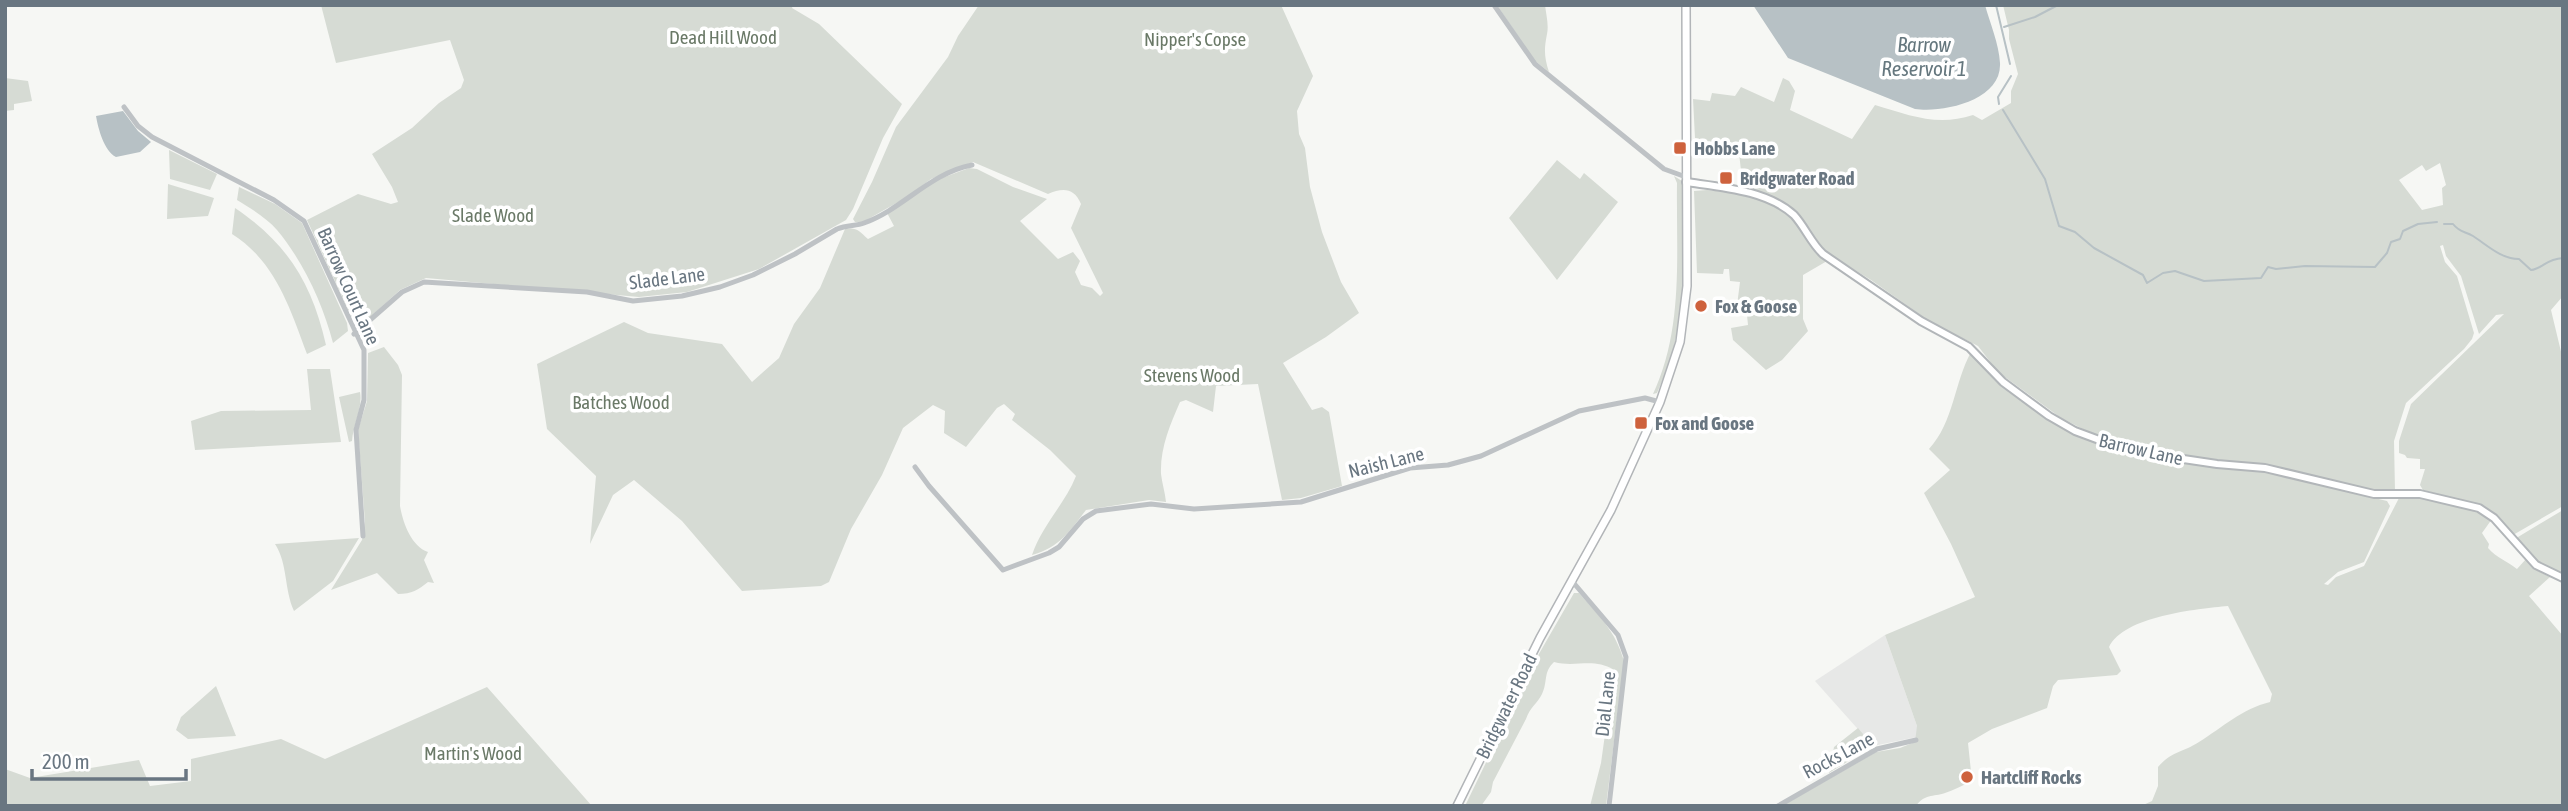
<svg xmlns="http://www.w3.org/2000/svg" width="2568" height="811" viewBox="0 0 2568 811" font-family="'Asap Condensed',sans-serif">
	<rect width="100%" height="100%" fill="#f6f7f4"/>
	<path fill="#e7e8e7" d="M1885 635 1917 726V737L1873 746 1815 681Z"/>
	<path fill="#d6dbd4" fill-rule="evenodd" d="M321 5H793L792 8 819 24 902 104 883 138 853 209 846 220 759 269 687 292 639 297 426 278 400 290 357 329 307 220 358 194 391 204 398 202 392 187 372 154 412 128 439 103 461 88 464 80 450 40 336 63Z
		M979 5H1281L1313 76 1297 111 1299 134 1305 148 1310 187 1322 232 1341 282 1359 313 1326 337 1283 363 1312 410 1322 407 1329 412 1342 486 1301 498 1282 500 1258 384 1216 386 1213 412 1186 400 1180 402C1170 425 1160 448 1161 474 1162 483 1165 492 1166 502L1149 500 1086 510C1069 532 1060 547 1032 555 1042 525 1065 504 1076 476L1050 450 1012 420 1015 414 1004 404 997 408 966 447 944 433 945 411 933 405 903 428 882 475 851 529 829 582 821 586 742 591 682 521 634 480 613 495 590 544 596 476 547 429 537 364 624 322 648 333 722 344 752 382 779 358 794 324 820 288 845 229C857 227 859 231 868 239L894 226 886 211 934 181 969 168 977 169 1013 187 1047 199 1020 221 1058 259 1073 252 1080 261 1075 272 1081 285 1092 288 1100 296 1103 293 1071 228 1081 204C1074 187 1062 188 1048 194L973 162 931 179 907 197 863 222H855L853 219 872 182 896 127 948 57 958 36Z
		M1497 5H1545C1546 14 1549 25 1547 34 1544 49 1544 57 1549 72L1534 60Z
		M2003 5H2563V296L2551 310 2563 360V506L2513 535 2485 506 2423 490 2420 485 2425 469H2420V459L2407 458 2405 455 2399 453V441L2411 404 2504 314 2496 315 2479 334 2461 276 2446 256 2443 245 2440 246 2445 262 2457 276 2474 333 2472 339 2464 349 2406 403 2394 441 2395 491 2373 490 2260 464 2197 458 2118 442 2087 431 2061 418 1998 372 1978 346 1929 321 1871 280 1837 259 1822 249 1796 212 1784 203 1767 194 1743 188 1739 153 1712 142 1695 138 1693 99 1710 101 1712 93 1735 96 1741 87 1774 102 1783 78 1789 81 1795 91 1790 110 1852 139 1875 105C1909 115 1937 127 1973 115L1982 120 2011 103V91L2018 74 2009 39V30ZM2440 163 2446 185 2442 188 2443 205 2422 210 2399 180 2422 165 2426 171Z
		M5 78 28 81 32 101 14 104V110L5 111Z
		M169 150 217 174 210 190 170 179Z
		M1557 160 1580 179 1584 173 1618 202 1557 280 1509 218Z
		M1674 176 1682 181C1682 232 1687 287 1676 337 1672 357 1665 375 1657 393L1653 394C1684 328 1676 254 1677 183Z
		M168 184 214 198 208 216 167 219Z
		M239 187 275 204 302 223 347 323 348 331 333 343C323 304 303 261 277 230 267 218 250 208 237 200Z
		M1707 190C1735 193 1772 197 1793 219 1806 232 1811 250 1827 261L1803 275V319L1808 331 1782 360 1766 370 1733 340 1731 328 1748 325 1747 315 1736 313 1740 282 1730 281 1729 269H1724L1723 274 1697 273 1694 191Z
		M235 208C287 243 312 283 326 345L307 354C290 308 275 261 232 234Z
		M384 347 398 365 402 375 400 506C403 523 411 546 428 552L424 560 434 583 428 582C418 590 412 594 398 594L377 573 331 590 362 540 365 522 358 430 367 401 368 353Z
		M1971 352 2002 386 2047 418 2129 452 2216 468 2262 471 2387 501 2390 506 2364 562 2338 572 2324 584 2328 585 2336 577 2364 566 2399 498C2429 497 2464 503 2490 518L2492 519 2482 533 2489 544 2488 548C2497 558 2507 561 2517 569L2526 559 2538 571 2550 577 2529 596 2563 636V806H2141L2152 801 2158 786V767C2172 751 2182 753 2199 742 2223 727 2242 709 2270 702L2272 694 2228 606C2197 609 2124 616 2109 647L2121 671 2117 675 2058 680 2053 686 2047 708 1992 729 1968 743 1972 781C1963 785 1954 790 1945 793 1933 797 1924 794 1916 806H1782L1876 752 1900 748 1915 742 1917 726 1885 635 1975 597 1951 544 1924 493 1950 470 1929 449C1954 422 1954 383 1971 352Z
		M307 369H330L341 442 195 450 191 421 221 411 311 410Z
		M360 392C363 407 353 425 352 441L349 442 339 397Z
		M2563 510V574L2540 564 2517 540 2518 537Z
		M359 538 333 581 294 611C284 589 288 564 275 544Z
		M1574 593H1579C1599 616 1615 630 1624 661L1606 806H1590L1601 763 1614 670C1593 657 1576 668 1554 662 1543 672 1548 682 1542 694 1537 704 1530 707 1526 719L1493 782 1491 792 1481 806H1465L1536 659Z
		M216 686 236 736 188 739 176 730 181 717Z
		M487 687 592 806H5V769L30 778 139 760 150 786 191 781V759L281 739 325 759Z
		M1858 728 1873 746 1829 773 1834 747Z"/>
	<path fill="#b7c1c5" d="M1753 5H1985C1990 23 1999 44 2000 63 2002 101 1943 113 1915 109L1788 58Z
		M123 111 138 131 151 142 140 152 116 157C104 151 98 128 96 116Z"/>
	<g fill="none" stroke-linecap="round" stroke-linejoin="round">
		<path stroke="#b7c1c5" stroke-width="2" d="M1996 5 2010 64
			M2004 27 2035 17 2058 5
			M1999 104 1998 97 2011 76
			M2003 110 2045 179 2059 226 2075 232 2094 248 2143 275 2147 283 2163 273 2175 271 2204 281 2261 278 2268 267 2276 269 2305 266 2375 267 2387 253 2391 242 2400 239 2403 231 2418 224 2437 222
			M2444 224H2453C2460 233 2465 231 2473 236 2487 245 2501 259 2519 259L2531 270C2543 269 2545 259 2563 258"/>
		<defs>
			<path id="major" d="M1686 182C1720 187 1767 190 1794 215 1805 227 1811 243 1823 254L1921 321 1969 347 2003 382 2049 416 2075 431 2110 444 2143 453 2217 464 2265 468 2374 494H2420L2479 508 2494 518 2536 565 2563 578"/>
			<path id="highway" d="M1457 806 1540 638 1611 510 1660 402 1680 342 1687 286 1686 5"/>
		</defs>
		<use href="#major" stroke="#b2b6b9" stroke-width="10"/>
		<use href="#highway" stroke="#b2b5b8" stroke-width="10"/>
		<path stroke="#bec2c5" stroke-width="5" d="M1494 5 1535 64 1664 169 1686 177
			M124 107 138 126 152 137 274 200 304 221 364 350V400L356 430 363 536
			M354 334 402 292 424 282 587 292 633 301 682 296 720 287 753 275 795 254 837 229C847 225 856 226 864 223 903 209 930 173 972 165
			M915 467 929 486 1003 570 1049 553 1059 547 1083 519 1096 511 1151 504 1194 509 1301 502 1410 468 1448 465 1481 456 1579 411 1645 398 1660 402
			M1572 581 1618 635 1626 657 1609 806
			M1778 806 1877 749 1916 740"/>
		<use href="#major" stroke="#fff" stroke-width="6"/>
		<use href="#highway" stroke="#fff" stroke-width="7"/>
	</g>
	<g fill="#ce623d" stroke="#fff" stroke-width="2.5">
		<rect x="1673" y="141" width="14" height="14" rx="3.5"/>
		<rect x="1719" y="171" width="14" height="14" rx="3.5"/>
		<circle cx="1701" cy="306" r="7"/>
		<rect x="1634" y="416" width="14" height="14" rx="3.5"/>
		<circle cx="1967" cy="777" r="7"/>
	</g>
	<g text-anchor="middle" stroke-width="7" stroke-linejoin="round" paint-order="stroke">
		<g font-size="19" fill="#6a7967" stroke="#fff">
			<text x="723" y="44">Dead Hill Wood</text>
			<text x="1195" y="46">Nipper's Copse</text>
			<text x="493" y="222">Slade Wood</text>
			<text x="1192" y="382">Stevens Wood</text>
			<text x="621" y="409">Batches Wood</text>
			<text x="473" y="760">Martin's Wood</text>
		</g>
		<g font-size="19" font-weight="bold" fill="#697681" stroke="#fff" text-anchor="start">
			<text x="1694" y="155">Hobbs Lane</text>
			<text x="1740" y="185">Bridgwater Road</text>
			<text x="1715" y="313">Fox &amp; Goose</text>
			<text x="1655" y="430">Fox and Goose</text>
			<text x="1981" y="784">Hartcliff Rocks</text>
		</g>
		<g font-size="19" fill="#697681" stroke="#fff">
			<text transform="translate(667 278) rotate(-7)" y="7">Slade Lane</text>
			<text transform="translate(349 286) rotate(66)" y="7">Barrow Court Lane</text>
			<text transform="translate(2141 449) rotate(13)" y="7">Barrow Lane</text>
			<text transform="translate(1386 462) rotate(-14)" y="7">Naish Lane</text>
			<text transform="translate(1605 704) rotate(-84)" y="7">Dial Lane</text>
			<text transform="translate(1506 706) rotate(-64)" y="7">Bridgwater Road</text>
			<text transform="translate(1838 755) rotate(-28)" y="7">Rocks Lane</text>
		</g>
		<g font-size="21" font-style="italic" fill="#65777e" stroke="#fff">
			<text x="1924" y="52">Barrow<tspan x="1924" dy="24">Reservoir 1</tspan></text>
		</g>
	</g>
	<rect width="2568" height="811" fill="none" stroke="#697681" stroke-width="14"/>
	<path d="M32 769v10h154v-10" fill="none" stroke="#697681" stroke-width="3.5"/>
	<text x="42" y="769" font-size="21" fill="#697681" stroke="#ffffff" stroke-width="5" paint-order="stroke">200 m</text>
</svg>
